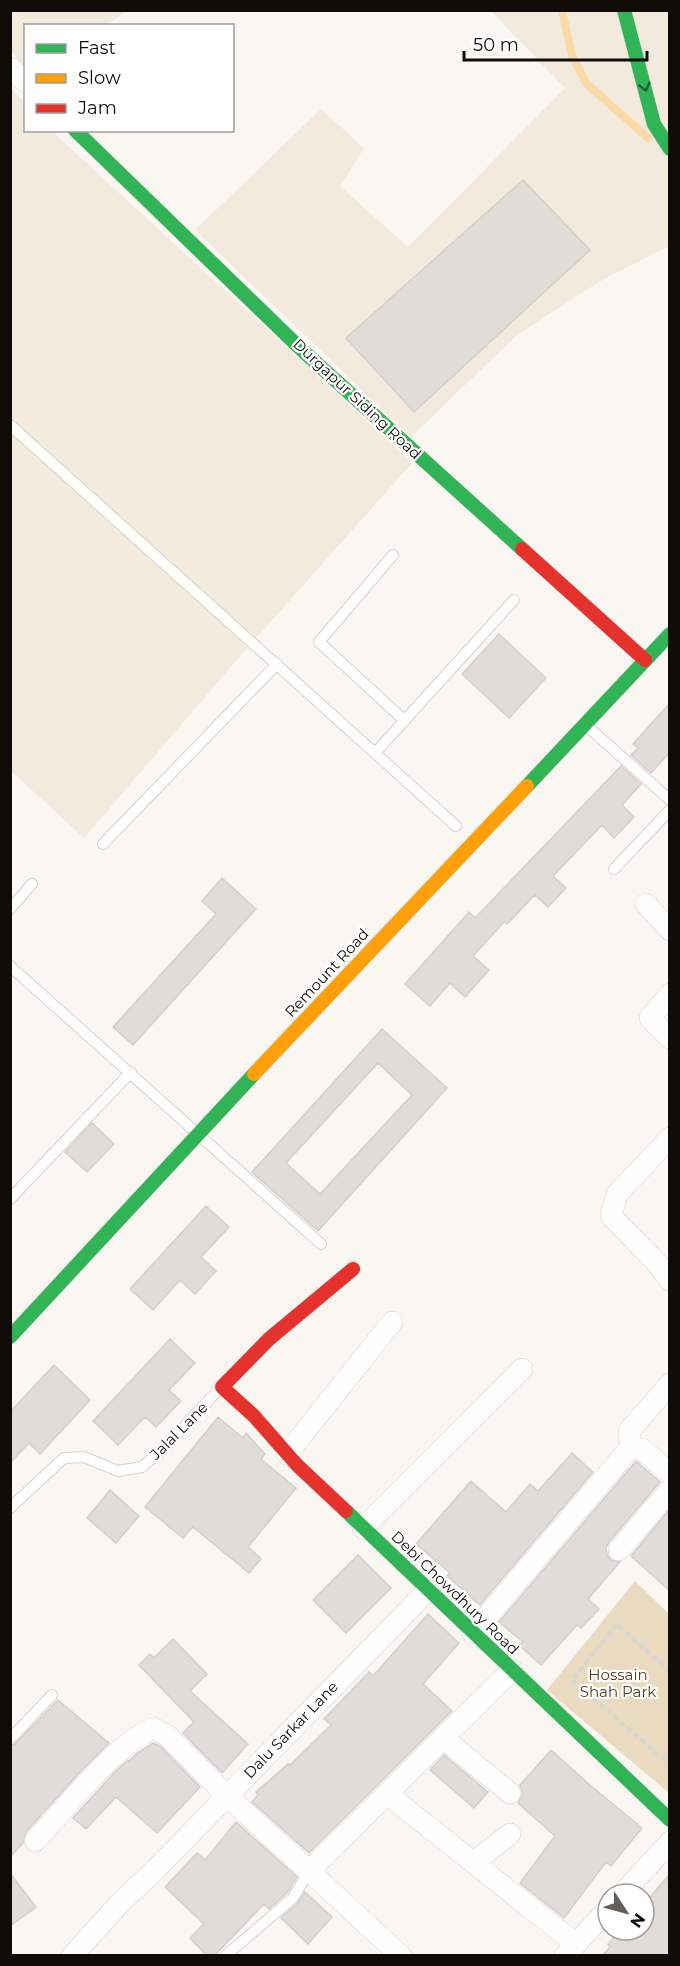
<svg xmlns="http://www.w3.org/2000/svg" width="680" height="1966" viewBox="0 0 680 1966" font-family="Montserrat,sans-serif">
	<rect width="100%" height="100%" fill="#faf7f2"/>
	<path fill="#f2eadd" d="M10 11H126L107 25 26 26 25 68 11 51Z
		M491 11H669V246L599 282 517 335 411 437 195 230 321 109 364 148 340 186 408 247 565 88Z
		M10 87 25 103 26 130 52 131 412 463 241 655 84 838 11 771Z"/>
	<path fill="#eadabf" d="M635 1581 669 1614V1793L547 1690Z"/>
	<g fill="none" stroke-linecap="round" stroke-linejoin="round">
		<path stroke="#fbdba5" stroke-width="8" d="M562 10 572 56 587 84 648 138"/>
	</g>
	<path fill="#e0ddd9" stroke="#d3d0cc" stroke-width="1.5" fill-rule="evenodd" d="M523 180 590 250 414 412 346 338Z
		M499 634 546 678 509 718 462 674Z
		M669 704V753L651 773 631 755 638 748 633 744Z
		M621 766 641 784 622 805 634 817 614 838 602 825 553 876 566 888 548 907 535 895 507 924 504 922 473 956 489 970 465 997 450 983 430 1006 405 984 469 912 475 918Z
		M222 878 256 909 133 1045 113 1027 216 914 202 901Z
		M382 1029 447 1088 318 1231 252 1172ZM378 1063 412 1095 320 1194 286 1163Z
		M92 1123 114 1144 87 1172 65 1152Z
		M206 1206 229 1227 201 1257 216 1271 195 1294 180 1280 153 1310 130 1289Z
		M170 1339 195 1363 169 1390 181 1401 156 1427 145 1417 118 1445 93 1421Z
		M54 1365 90 1400 40 1454 29 1443 10 1463V1412Z
		M218 1417 243 1438 246 1433 265 1454 261 1459 296 1488 248 1547 261 1559 249 1573 193 1527 183 1538 145 1507Z
		M572 1453 593 1472 480 1605 447 1576 450 1573 416 1544 471 1481 506 1512 530 1484 538 1491Z
		M636 1461 660 1482 609 1542 606 1548 607 1555 611 1560 620 1562 588 1599 599 1609 581 1628 577 1625 541 1665 519 1645 523 1642 499 1622Z
		M110 1490 139 1516 116 1543 87 1518Z
		M669 1510V1590L631 1556Z
		M358 1555 391 1588 346 1633 313 1600Z
		M428 1614 459 1643 423 1684 452 1711 309 1853 252 1802 258 1795 256 1792 288 1764 290 1765 331 1725 324 1719 369 1672 373 1676Z
		M173 1639 207 1674 190 1691 248 1744 222 1773 183 1733 194 1722 139 1665 150 1654 154 1658Z
		M58 1700 109 1743 81 1771 26 1832 23 1843 10 1857V1746L15 1744Z
		M153 1743 160 1746 200 1787 157 1833 116 1797 86 1829 73 1818 114 1773 128 1760 129 1761 136 1754Z
		M551 1750 591 1786 642 1828 611 1866 606 1862 564 1918 520 1883 555 1836 518 1803 523 1794 520 1785Z
		M444 1755 488 1792 474 1808 430 1770Z
		M236 1822 297 1877 287 1893 269 1909 264 1904 214 1956H207L190 1938 204 1924 165 1887 197 1853 205 1860Z
		M10 1873 36 1907 10 1926Z
		M669 1875V1956H602L610 1947 608 1944 620 1930H644V1904Z
		M305 1892 332 1917 308 1944 281 1918 298 1903Z"/>
	<g fill="none" stroke-linecap="round" stroke-linejoin="round">
		<defs>
			<path id="lane" d="M10 425 456 826
				M393 555 319 642 404 720
				M587 726 670 800
				M375 753 514 600
				M103 844 277 664
				M614 869 670 810
				M10 909 32 884
				M10 966 321 1244
				M10 1199 131 1072
				M10 1508 64 1458 84 1457 118 1471 142 1467 167 1445 221 1387
				M10 1739 52 1695
				M225 1956 293 1898 309 1871"/>
			<path id="street" d="M10 68 26 82
				M646 904 670 930
				M670 994 650 1018 670 1038
				M670 1138 617 1194 611 1216 656 1262 670 1280
				M631 1447 642 1449 670 1473
				M287 1454 392 1322
				M363 1528 522 1369
				M619 1550 670 1490
				M473 1633 631 1447 629 1431 670 1384
				M443 1738 510 1793
				M387 1794 576 1944
				M35 1841C71 1804 107 1751 153 1728L168 1736 227 1796 309 1871 512 1670
				M474 1862 510 1834
				M309 1871 401 1956
				M622 1894 670 1842
				M72 1956 119 1904 155 1870 428 1590
				M565 1956 608 1909"/>
			<path id="fast" d="M624 10 654 124 670 149
				M75 130 303 351 522 549
				M527 786 670 634
				M10 1337 254 1074
				M346 1511 670 1820"/>
			<path id="slow" d="M254 1074 527 786"/>
			<path id="jam" d="M522 549 645 660
				M346 1511 297 1465 254 1416 222 1387 269 1339 353 1269"/>
		</defs>
		<use href="#lane" stroke="#d6d3cf" stroke-width="12"/>
		<use href="#street" stroke="#d6d3cf" stroke-width="22"/>
		<use href="#fast" stroke="#d6d3cf" stroke-width="15"/>
		<use href="#slow" stroke="#d6d3cf" stroke-width="15"/>
		<use href="#jam" stroke="#d6d3cf" stroke-width="15"/>
		<path stroke="#d7d7d5" stroke-width="4" stroke-dasharray="6 3" stroke-linecap="butt" d="M670 1672 617 1624 572 1680 670 1765"/>
		<use href="#lane" stroke="#fefefd" stroke-width="10"/>
		<use href="#street" stroke="#fefefd" stroke-width="21"/>
		<use href="#fast" stroke="#30b455" stroke-width="14"/>
		<use href="#slow" stroke="#ff9f0a" stroke-width="14"/>
		<use href="#jam" stroke="#e5322d" stroke-width="14"/>
	</g>
	<defs><path id="oneway-chevron" d="M-2-3.5L2.5 0L-2 3.5" fill="none" stroke-width="1.6" stroke-linecap="round" stroke-linejoin="round" transform="scale(1.5)"/></defs>
	<use stroke="#20602f" href="#oneway-chevron" transform="translate(645 87) rotate(75)"/>
	<g text-anchor="middle" stroke-width="4.5" stroke-linejoin="round" paint-order="stroke">
		<g font-size="15" fill="#100d09" stroke="#fff">
			<text transform="translate(357 399) rotate(43)" y="5">Durgapur Siding Road</text>
			<text transform="translate(327 973) rotate(-47)" y="5">Remount Road</text>
			<text transform="translate(179 1431) rotate(-45)" y="5">Jalal Lane</text>
			<text transform="translate(455 1593) rotate(44)" y="5">Debi Chowdhury Road</text>
			<text transform="translate(291 1730) rotate(-46)" y="5">Dalu Sarkar Lane</text>
		</g>
		<g font-size="15" fill="#513f1f" stroke="#fff">
			<text x="618" y="1680">Hossain<tspan x="618" dy="17">Shah Park</tspan></text>
		</g>
	</g>
	<rect width="680" height="1966" fill="none" stroke="#100d09" stroke-width="24"/>
	<rect x="24" y="24" width="210" height="108" fill="#ffffff" stroke="#9f9e9d" stroke-width="1.5"/>
	<rect x="36" y="44" width="30" height="9" fill="#30b455" stroke="#9f9e9d" stroke-width="1.5"/>
	<text x="78" y="54" font-size="18" fill="#100d09">Fast</text>
	<rect x="36" y="74" width="30" height="9" fill="#ff9f0a" stroke="#9f9e9d" stroke-width="1.5"/>
	<text x="78" y="84" font-size="18" fill="#100d09">Slow</text>
	<rect x="36" y="104" width="30" height="9" fill="#e5322d" stroke="#9f9e9d" stroke-width="1.5"/>
	<text x="78" y="114" font-size="18" fill="#100d09">Jam</text>
	<g transform="translate(626 1912) rotate(126)"><circle r="28" fill="#ffffff" stroke="#9f9e9d" stroke-width="1.5"/>
	<path d="M0-4.5L10 22L0 15L-10 22Z" fill="#625f5b"/>
	<text y="-9" font-size="16" font-weight="bold" text-anchor="middle" fill="#100d09">N</text>
	</g>
	<path d="M464 51v9h183v-9" fill="none" stroke="#100d09" stroke-width="3"/>
	<text x="473" y="51" font-size="18" fill="#100d09" stroke="#ffffff" stroke-width="4.5" paint-order="stroke">50 m</text>
</svg>
